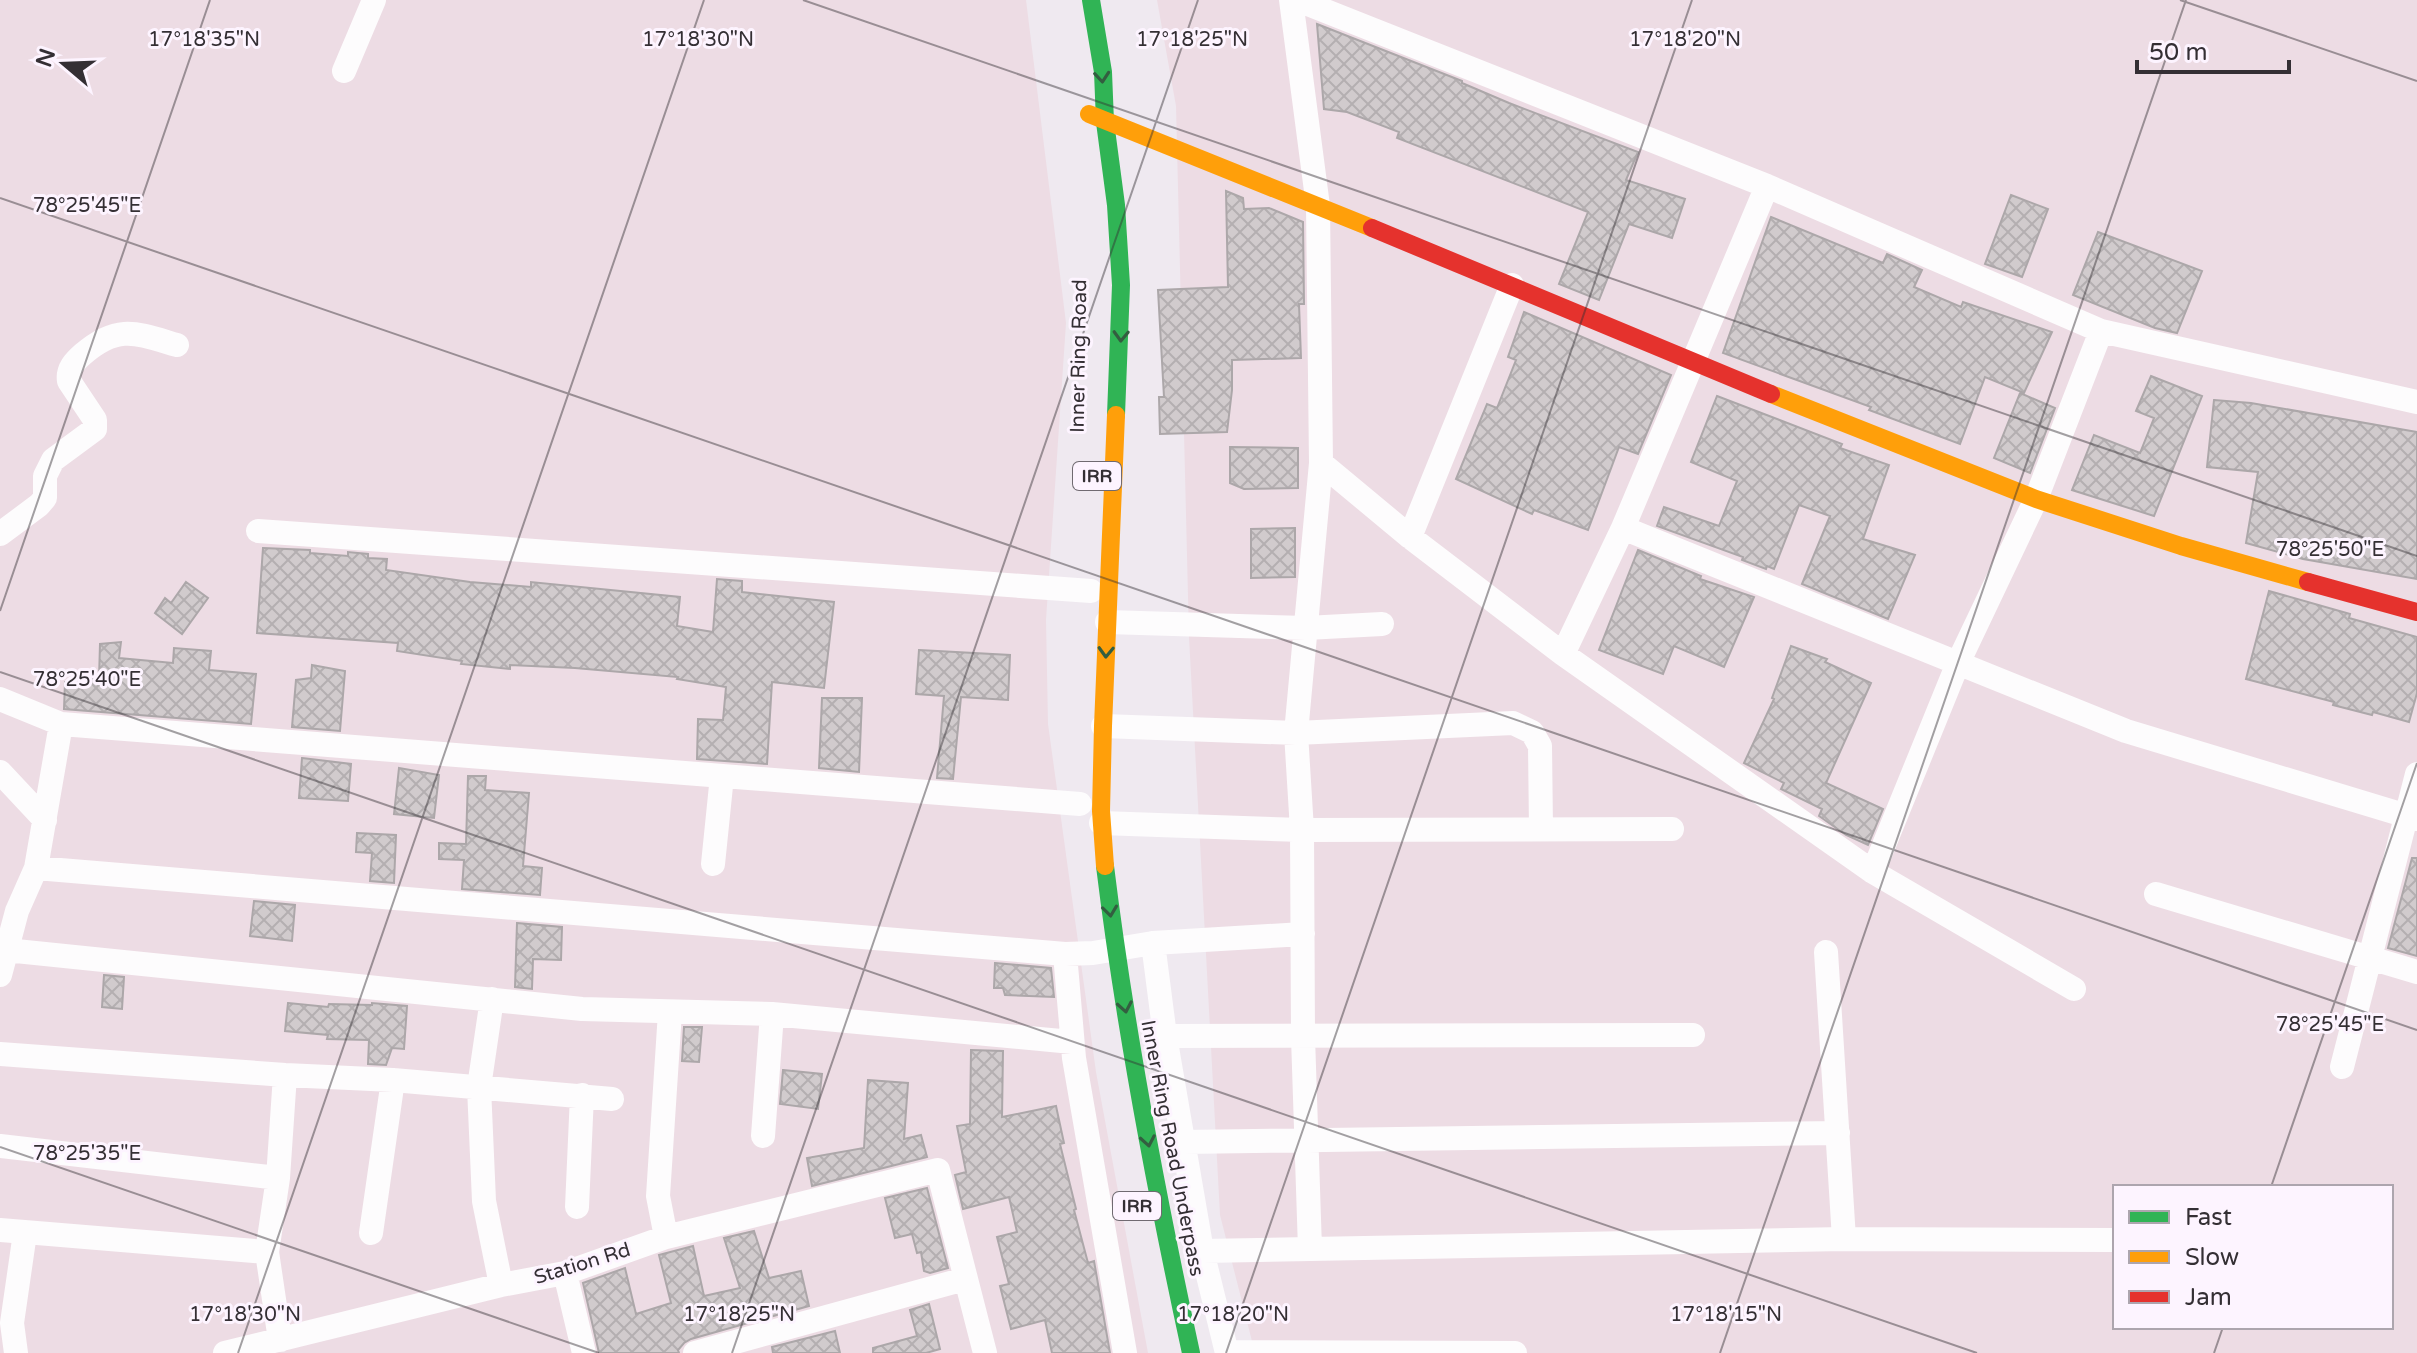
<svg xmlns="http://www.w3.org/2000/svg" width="2417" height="1353" viewBox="0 0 2417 1353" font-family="'Varela Round',sans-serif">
	<defs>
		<pattern id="building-cross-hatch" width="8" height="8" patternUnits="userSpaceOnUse" patternTransform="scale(2)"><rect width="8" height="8" fill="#d1cbcd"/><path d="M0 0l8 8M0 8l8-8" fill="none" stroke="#b4afb1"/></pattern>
	</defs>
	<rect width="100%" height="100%" fill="#efe9f0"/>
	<path fill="#eddce4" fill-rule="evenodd" d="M0 0H1026L1066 323 1046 620 1048 724 1096 1072 1148 1353H0Z
		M1157 0H2417V1353H1255L1220 1215 1189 637 1176 106ZM2115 1187H2391V1327H2115Z"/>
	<path fill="url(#building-cross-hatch)" stroke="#aca7a9" stroke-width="2" d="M1317 24 1462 81V83L1509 103 1638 152 1626 180 1685 199 1672 238 1629 224 1599 300 1559 284 1588 212 1397 138 1399 132 1347 112 1324 109Z
		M1226 191 1243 198 1244 209 1269 208 1303 222 1304 304H1299L1301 358 1232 360V390L1227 432 1160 434 1159 397H1164L1158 290 1228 287Z
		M2011 195 2048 209 2022 277 1985 264Z
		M1771 217 1883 263 1887 254 1922 270 1914 287 1961 307 1963 302 2052 332 2024 393 1985 377 1960 444 1869 410 1871 407 1723 353Z
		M2098 232 2202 271 2177 333 2155 328 2073 295Z
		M1524 312 1671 375 1638 454 1619 447 1588 530 1534 510 1532 514 1456 479 1487 404 1497 408 1516 360 1508 357Z
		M2151 376 2202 396 2154 516 2072 490 2094 435 2140 453 2154 418 2136 411Z
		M2020 393 2055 408 2030 473 1994 458Z
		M1717 396 1842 444 1840 448 1889 465 1863 539 1915 555 1888 619 1802 584 1830 516 1799 505 1774 569 1767 566 1766 569 1742 560 1743 557 1657 526 1664 507 1719 526 1737 481 1691 462Z
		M2214 400 2251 403 2417 432V579L2303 559 2246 543 2258 472 2207 467Z
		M1230 447 1298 448V488L1244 489 1230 483Z
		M1295 528V577L1251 578V529Z
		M263 548 310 550V553L348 556V552L368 554V558L387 559 386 570 470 582 531 587V582L680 597 677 626 713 632 717 579 742 581V592L834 602 824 688 772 682 767 764 697 759 698 719 723 720 726 687 677 679 678 677 575 668 510 665V669L461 664 462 661 397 651 398 643 257 633Z
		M1638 550 1701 576 1700 579 1754 597 1724 667 1674 646 1663 674 1599 650Z
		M186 582 208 598 182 634 155 613 165 598 171 603Z
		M2269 591 2350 614 2349 618 2417 637V693L2409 722 2373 712 2372 715 2333 705 2334 702 2246 679Z
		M121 642 119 658 173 663 174 648 211 651 209 670 256 674 251 724 64 709 65 682 85 683 86 678 99 679 100 644Z
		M1791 646 1827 659 1825 662 1871 683 1826 783 1883 809 1868 845 1846 835 1819 816 1822 809 1781 789 1784 783 1744 763 1774 699 1772 698Z
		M919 650 1010 655 1008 700 961 697 953 779 937 778 944 696 916 694Z
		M312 665 345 671 340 731 292 727 296 680 311 678Z
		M822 698H862L859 772 819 768Z
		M302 758 351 764 348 801 299 798Z
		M399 768 439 775 434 818 394 814Z
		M468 776H486L485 790 529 793 523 866 542 868 540 895 462 889 464 860 439 859V843L466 844Z
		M357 833 396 835 394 883 370 881 372 853 356 852Z
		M2412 858H2417V956L2388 948Z
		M254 901 295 905 292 941 250 936Z
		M517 923 562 927 561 960 533 959 532 989 515 987Z
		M995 963 1051 968 1054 997 1005 995 1003 988H994Z
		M104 975 124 977 122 1009 102 1007Z
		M288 1003 328 1007 329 1004 372 1005V1003L407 1006 404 1049 392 1048 386 1065 368 1064 369 1040 327 1039 328 1035 285 1031Z
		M684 1027H702L699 1062 682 1061Z
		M971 1050 1003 1051 1002 1117 1056 1106 1064 1143 1060 1144 1076 1209 1074 1210 1088 1263 1094 1261 1110 1353H1052L1045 1320 1011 1329 1000 1286 1009 1284 997 1237 1017 1232 1009 1197 963 1209 955 1175 966 1172 957 1126 970 1124Z
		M783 1070 822 1074 818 1109 780 1104Z
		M868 1080 908 1083 904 1139 921 1135 927 1157 812 1186 807 1158 864 1148Z
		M927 1188 948 1268 930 1273 924 1271 921 1252 917 1253 912 1234 895 1238 885 1198Z
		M754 1231 769 1278 801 1271 809 1306 691 1339 684 1343 678 1350 679 1353H599L583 1283 625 1268 636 1314 671 1303 659 1255 693 1246 704 1296 740 1288 724 1238Z
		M929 1304 940 1349 926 1353H873V1348L917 1336 910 1310Z
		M835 1331 840 1353H773L772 1347Z"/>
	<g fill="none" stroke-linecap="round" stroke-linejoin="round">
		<path stroke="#fdfcfd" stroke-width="24" d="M1291 0 1318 206 1321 463 1296 733 1302 830 1303 1037 1310 1249
			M1298 0 1767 186 2101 331 2417 402
			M344 71 374 0
			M1321 463 1410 537 1563 654 1873 872 2074 989
			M1623 528 2126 731 2417 819
			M258 531 1091 591
			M0 534 39 505 45 498V476L53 460 95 429V420L69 381C67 369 75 361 83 354 118 324 136 333 177 345
			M1410 537 1512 285
			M1107 622 1306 628 1382 624
			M1563 654 1623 528 1767 186
			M0 699 61 724 1080 804
			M1103 726 1296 733 1513 723 1532 732 1540 746 1541 828
			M0 772 45 820
			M1101 823 1302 830 1672 829
			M713 864 722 776
			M36 868 1065 954 1093 953 1153 943 1303 934
			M1873 872 1958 663 2036 499 2101 331
			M2156 894 2417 972
			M1153 943 1165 1036 1202 1251 1227 1353
			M6 950 582 1009 772 1014 1072 1042
			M1826 952 1844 1239
			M1065 954 1074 1058 1125 1353
			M0 975 17 911 36 868 61 724
			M492 999 479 1087 484 1201 501 1285
			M1165 1036 1693 1035
			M0 1054 285 1075 393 1080 612 1099
			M2342 1067 2417 774
			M763 1136 772 1014
			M1183 1142 1838 1133
			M0 1146 278 1178
			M577 1207 582 1095
			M0 1230 267 1252
			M371 1233 393 1080
			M666 1237 658 1196 670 1012
			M1202 1251 1844 1239 2115 1240
			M565 1273 584 1353
			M280 1340 267 1252 278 1178 285 1075
			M1227 1352 1515 1353
			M16 1353 12 1323 25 1233
			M225 1353 501 1285 565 1273 666 1237 938 1170 985 1353
			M695 1353 965 1279"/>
		<path stroke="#30b455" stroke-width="18" d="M1091 0 1103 72 1105 122 1116 205 1121 285 1116 415
			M1105 866C1125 1029 1156 1192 1191 1353"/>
		<path stroke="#ff9f0a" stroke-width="18" d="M1089 114 1372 228
			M1771 394 2036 499 2181 546 2308 582
			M1105 866 1101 811 1103 726 1116 415"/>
		<path stroke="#e5322d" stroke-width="18" d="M1372 228 1771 394
			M2308 582 2417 612"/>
	</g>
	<defs><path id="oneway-chevron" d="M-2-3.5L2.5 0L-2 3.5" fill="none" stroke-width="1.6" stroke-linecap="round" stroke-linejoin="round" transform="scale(2)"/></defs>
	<g stroke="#335e40">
		<use href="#oneway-chevron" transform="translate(1102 77) rotate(85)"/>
		<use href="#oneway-chevron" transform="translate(1121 336) rotate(92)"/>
		<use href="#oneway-chevron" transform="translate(1106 652) rotate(92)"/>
		<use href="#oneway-chevron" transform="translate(1110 911) rotate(83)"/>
		<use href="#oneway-chevron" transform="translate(1125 1007) rotate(80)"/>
		<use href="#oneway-chevron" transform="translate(1148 1141) rotate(80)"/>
	</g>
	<path fill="none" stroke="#342f34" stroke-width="2" stroke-opacity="0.45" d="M803 0 2417 556M2180 0 2417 81M0 198 2417 1030M0 611 210 0M0 672 1977 1353M0 1147 599 1353M2271 1187 2417 763M238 1353 704 0M732 1353 1198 0M1226 1353 1692 0M1720 1353 2186 0M2214 1353 2223 1327"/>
	<g text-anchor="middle" stroke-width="6" stroke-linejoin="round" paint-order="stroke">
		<g fill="#fdf4ff" stroke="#706a71" stroke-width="2">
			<rect x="1073" y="462" width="48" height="28" rx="6"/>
			<rect x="1113" y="1192" width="48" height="28" rx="6"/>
		</g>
		<g font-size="18" font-weight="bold" fill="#342f34">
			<text x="1097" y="482">IRR</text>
			<text x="1137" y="1212">IRR</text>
		</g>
		<g font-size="20" fill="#342f34" stroke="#fdf4ff">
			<text transform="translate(1078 356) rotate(-89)" y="7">Inner Ring Road</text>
			<text transform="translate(1173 1148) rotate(79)" y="7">Inner Ring Road Underpass</text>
			<text transform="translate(582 1263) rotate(-17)" y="7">Station Rd</text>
		</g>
	</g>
	<g font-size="20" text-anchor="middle" fill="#342f34" stroke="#fdf4ff" stroke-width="6" stroke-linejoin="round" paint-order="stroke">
		<text x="204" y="46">17°18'35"N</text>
		<text x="698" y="46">17°18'30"N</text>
		<text x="1192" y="46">17°18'25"N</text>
		<text x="1685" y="46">17°18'20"N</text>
		<text x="87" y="212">78°25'45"E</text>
		<text x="2330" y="556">78°25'50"E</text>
		<text x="87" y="686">78°25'40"E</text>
		<text x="2330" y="1031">78°25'45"E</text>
		<text x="87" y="1160">78°25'35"E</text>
		<text x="245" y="1321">17°18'30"N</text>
		<text x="739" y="1321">17°18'25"N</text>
		<text x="1233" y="1321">17°18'20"N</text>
		<text x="1726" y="1321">17°18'15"N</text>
	</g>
	<rect x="2113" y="1185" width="280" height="144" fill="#fdf4ff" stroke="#ada5ae" stroke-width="2"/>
	<rect x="2129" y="1211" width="40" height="12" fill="#30b455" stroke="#ada5ae" stroke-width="2"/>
	<text x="2185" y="1225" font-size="24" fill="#342f34">Fast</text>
	<rect x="2129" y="1251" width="40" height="12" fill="#ff9f0a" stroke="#ada5ae" stroke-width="2"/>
	<text x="2185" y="1265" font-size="24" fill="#342f34">Slow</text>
	<rect x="2129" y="1291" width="40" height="12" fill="#e5322d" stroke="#ada5ae" stroke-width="2"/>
	<text x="2185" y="1305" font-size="24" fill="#342f34">Jam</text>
	<g transform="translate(64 64) rotate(289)" stroke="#fdf4ff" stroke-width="6" paint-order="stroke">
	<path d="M0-6L14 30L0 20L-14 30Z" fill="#342f34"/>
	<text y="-12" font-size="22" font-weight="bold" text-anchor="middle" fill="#342f34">N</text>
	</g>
	<path d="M2137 60v12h152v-12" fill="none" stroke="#342f34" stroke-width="4"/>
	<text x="2149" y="60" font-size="24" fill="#342f34" stroke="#fdf4ff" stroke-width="6" paint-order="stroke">50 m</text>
</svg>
